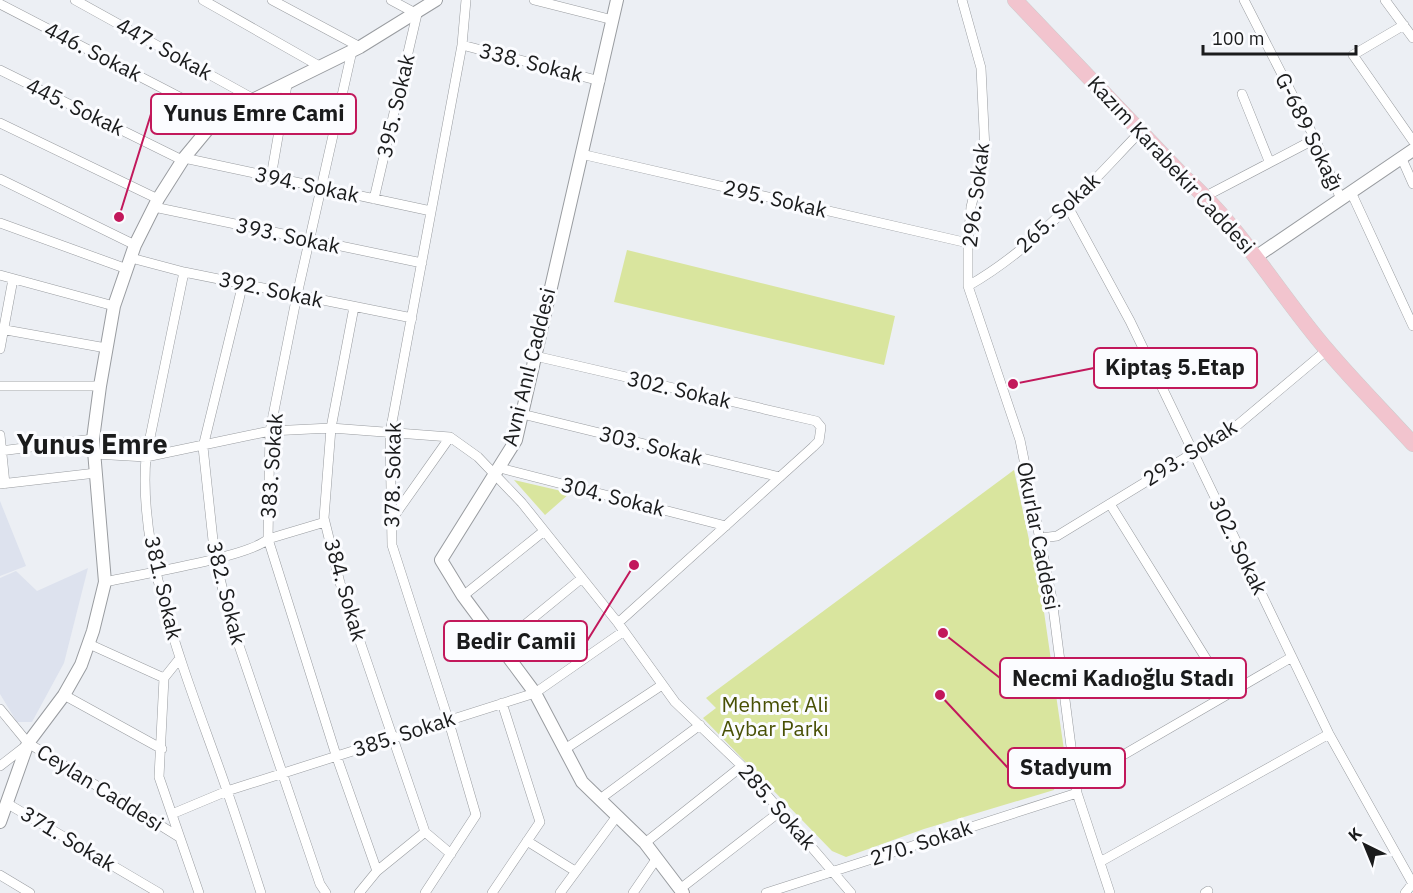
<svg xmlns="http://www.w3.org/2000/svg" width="1413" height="893" viewBox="0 0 1413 893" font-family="'IBM Plex Sans',sans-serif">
	<rect width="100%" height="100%" fill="#eceff4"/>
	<path fill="#dde2ee" d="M0 501 26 566 0 576Z
		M88 568 64 663 32 722H17L0 694V578L16 571 37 591Z"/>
	<path fill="#d9e59e" d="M627 250 895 316 884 365 614 302Z
		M1014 470 1043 605 1064 750 1054 790 924 829 846 857 832 851 703 718 716 708 706 698Z
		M514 480 570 493 545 515Z"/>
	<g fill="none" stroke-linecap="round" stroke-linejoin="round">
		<defs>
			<path id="minor" d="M75 0 252 98
				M203 0 321 67
				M272 0 360 47
				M534 0 613 20
				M962 0 981 68 985 150 971 207 968 243V286L1020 440 1052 599 1077 793 1110 893
				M1244 0 1315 139 1341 199
				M1385 0 1413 38
				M0 4 218 117
				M1404 25 1353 55 1413 141
				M462 45 600 81
				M352 51 297 295 270 431 268 539 336 755 377 871
				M0 70 182 160
				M1242 94 1269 161
				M0 123 158 199
				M581 154 968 243
				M184 158 431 211
				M1402 159 1413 184
				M271 177 287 85
				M0 179 135 245
				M1351 192 1413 326
				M1206 196 1315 139
				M374 199 417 14 391 0
				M1067 205 1130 321 1329 734 1413 884
				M154 207 422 263
				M0 223 127 269
				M131 258 184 272 412 318
				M184 272 146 457C138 553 182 665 214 754 231 800 246 847 261 893
				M0 275 114 306
				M243 283 203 447 215 559 231 622 320 884 326 893
				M968 286C1035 248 1088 186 1141 131
				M354 307 331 428 324 518 340 583 425 832 451 854
				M0 329 106 348
				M0 349 13 279
				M535 356 816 421 821 427 819 441 813 447 618 623
				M0 386H100
				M522 414 780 477
				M0 435 5 484
				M0 451 93 439
				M94 454 146 457 270 431 331 428 450 437 478 457 522 503 618 623 675 702 742 766 851 893
				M500 468 726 526
				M0 484 96 473
				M1110 504 1228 694
				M392 519 450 437
				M1041 538 1057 536 1234 428 1327 350
				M105 582C136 575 249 557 268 539L325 522
				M463 596 544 531
				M89 644 164 678
				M500 645 582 578
				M180 658 164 678 159 777 199 893
				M64 695 162 749
				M0 709 28 743 179 837
				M565 749 662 685
				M0 766 27 745
				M1075 783 1292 657
				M600 799 700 725
				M8 804 159 893
				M172 814 227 791 535 693 624 631
				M527 841 575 871
				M645 843 742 766
				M1100 862 1329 734
				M0 875 30 893
				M680 889 782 810
				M359 893 377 871 425 832
				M425 893 476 815 448 719 392 545 390 433 462 45 466 0
				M492 893 540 822 502 703
				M560 893 617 816
				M633 893 657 858
				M766 893 1077 793
				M1205 893 1208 891
				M1405 893 1413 883"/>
			<path id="tertiary" d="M617 0 516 440 441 560 463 596 535 693 582 782 645 843 683 893
				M1257 256 1413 150
				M0 822 28 743 64 695 81 665 93 631 105 582 93 439 100 386 114 306 135 245 158 199 184 158 218 117 360 47 436 0"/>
			<path id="primary" d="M1015 0 1184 177C1241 227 1278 293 1327 350 1354 382 1385 413 1413 444"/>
		</defs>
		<use href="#minor" stroke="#999ca0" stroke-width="10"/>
		<use href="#tertiary" stroke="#999ca0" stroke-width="14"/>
		<use href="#primary" stroke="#cdcdcd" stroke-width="16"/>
		<use href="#minor" stroke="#fff" stroke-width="9"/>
		<use href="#tertiary" stroke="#fff" stroke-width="12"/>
		<use href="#primary" stroke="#f2c4ce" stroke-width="15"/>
	</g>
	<g text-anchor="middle" stroke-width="6" stroke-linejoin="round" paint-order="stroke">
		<g font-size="21" fill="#1a1b1c" stroke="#fbfcff">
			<text transform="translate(164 49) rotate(29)" y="7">447. Sokak</text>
			<text transform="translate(93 52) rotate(27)" y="7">446. Sokak</text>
			<text transform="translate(531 63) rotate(14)" y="7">338. Sokak</text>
			<text transform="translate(396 106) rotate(-77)" y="7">395. Sokak</text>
			<text transform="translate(75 107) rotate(26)" y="7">445. Sokak</text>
			<text transform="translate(1309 132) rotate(64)" y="7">G-689 Sokağı</text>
			<text transform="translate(1171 165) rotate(47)" y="7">Kazım Karabekir Caddesi</text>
			<text transform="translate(307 185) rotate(12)" y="7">394. Sokak</text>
			<text transform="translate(976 195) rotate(-83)" y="7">296. Sokak</text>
			<text transform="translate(775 199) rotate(13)" y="7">295. Sokak</text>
			<text transform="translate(1058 213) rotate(-43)" y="7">265. Sokak</text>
			<text transform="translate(288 236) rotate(12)" y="7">393. Sokak</text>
			<text transform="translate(271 290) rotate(12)" y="7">392. Sokak</text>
			<text transform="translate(529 367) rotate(-76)" y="7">Avni Anıl Caddesi</text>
			<text transform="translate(679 390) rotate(13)" y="7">302. Sokak</text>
			<text transform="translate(651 446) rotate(14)" y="7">303. Sokak</text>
			<text transform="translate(1190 453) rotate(-32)" y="7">293. Sokak</text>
			<text transform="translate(272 466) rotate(-86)" y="7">383. Sokak</text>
			<text transform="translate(393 475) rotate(-89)" y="7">378. Sokak</text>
			<text transform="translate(613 497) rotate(14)" y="7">304. Sokak</text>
			<text transform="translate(1038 536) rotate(79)" y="7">Okurlar Caddesi</text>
			<text transform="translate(1238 546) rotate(64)" y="7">302. Sokak</text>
			<text transform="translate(163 588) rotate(77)" y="7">381. Sokak</text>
			<text transform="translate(345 590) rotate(74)" y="7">384. Sokak</text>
			<text transform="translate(226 593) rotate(76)" y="7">382. Sokak</text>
			<text transform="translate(404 734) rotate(-18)" y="7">385. Sokak</text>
			<text transform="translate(100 788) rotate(32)" y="7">Ceylan Caddesi</text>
			<text transform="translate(777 807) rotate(49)" y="7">285. Sokak</text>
			<text transform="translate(68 839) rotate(31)" y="7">371. Sokak</text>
			<text transform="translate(921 843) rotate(-18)" y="7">270. Sokak</text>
		</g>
		<g font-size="21" fill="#485005" stroke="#fbfcff">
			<text x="775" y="712">Mehmet Ali<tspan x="775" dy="24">Aybar Parkı</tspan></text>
		</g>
		<g font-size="27" font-weight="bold" fill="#1a1b1c" stroke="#fbfcff">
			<text x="92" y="454">Yunus Emre</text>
		</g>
	</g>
	<path fill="none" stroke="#c2185b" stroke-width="2" d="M119 217L151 114M1013 384L1094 368M634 565L587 641M943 633L1000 678M940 695L1008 768"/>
	<g fill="#c2185b" stroke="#fbfcff" stroke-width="2">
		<circle cx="119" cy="217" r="6"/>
		<circle cx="1013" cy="384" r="6"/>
		<circle cx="634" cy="565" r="6"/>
		<circle cx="943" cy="633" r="6"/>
		<circle cx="940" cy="695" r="6"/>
	</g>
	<g fill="#fbfcff" stroke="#c2185b" stroke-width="2">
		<rect x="151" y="94" width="205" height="40" rx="6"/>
		<rect x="1094" y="348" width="163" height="40" rx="6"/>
		<rect x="444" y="621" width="143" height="40" rx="6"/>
		<rect x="1000" y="658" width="246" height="40" rx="6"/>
		<rect x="1008" y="748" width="117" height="40" rx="6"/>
	</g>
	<g font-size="22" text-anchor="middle" font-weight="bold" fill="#1a1b1c">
		<text x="254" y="121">Yunus Emre Cami</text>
		<text x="1175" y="375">Kiptaş 5.Etap</text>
		<text x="516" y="649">Bedir Camii</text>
		<text x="1123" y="686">Necmi Kadıoğlu Stadı</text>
		<text x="1066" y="775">Stadyum</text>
	</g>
	<g transform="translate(1365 845) rotate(317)" stroke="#fbfcff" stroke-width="4.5" paint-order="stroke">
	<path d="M0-4.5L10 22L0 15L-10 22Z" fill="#1a1b1c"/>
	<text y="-9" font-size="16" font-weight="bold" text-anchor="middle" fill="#1a1b1c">K</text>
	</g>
	<path d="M1203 45v9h153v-9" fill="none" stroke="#1a1b1c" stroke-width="3"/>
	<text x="1212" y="45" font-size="18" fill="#1a1b1c" stroke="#fbfcff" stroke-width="4.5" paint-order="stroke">100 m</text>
</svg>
